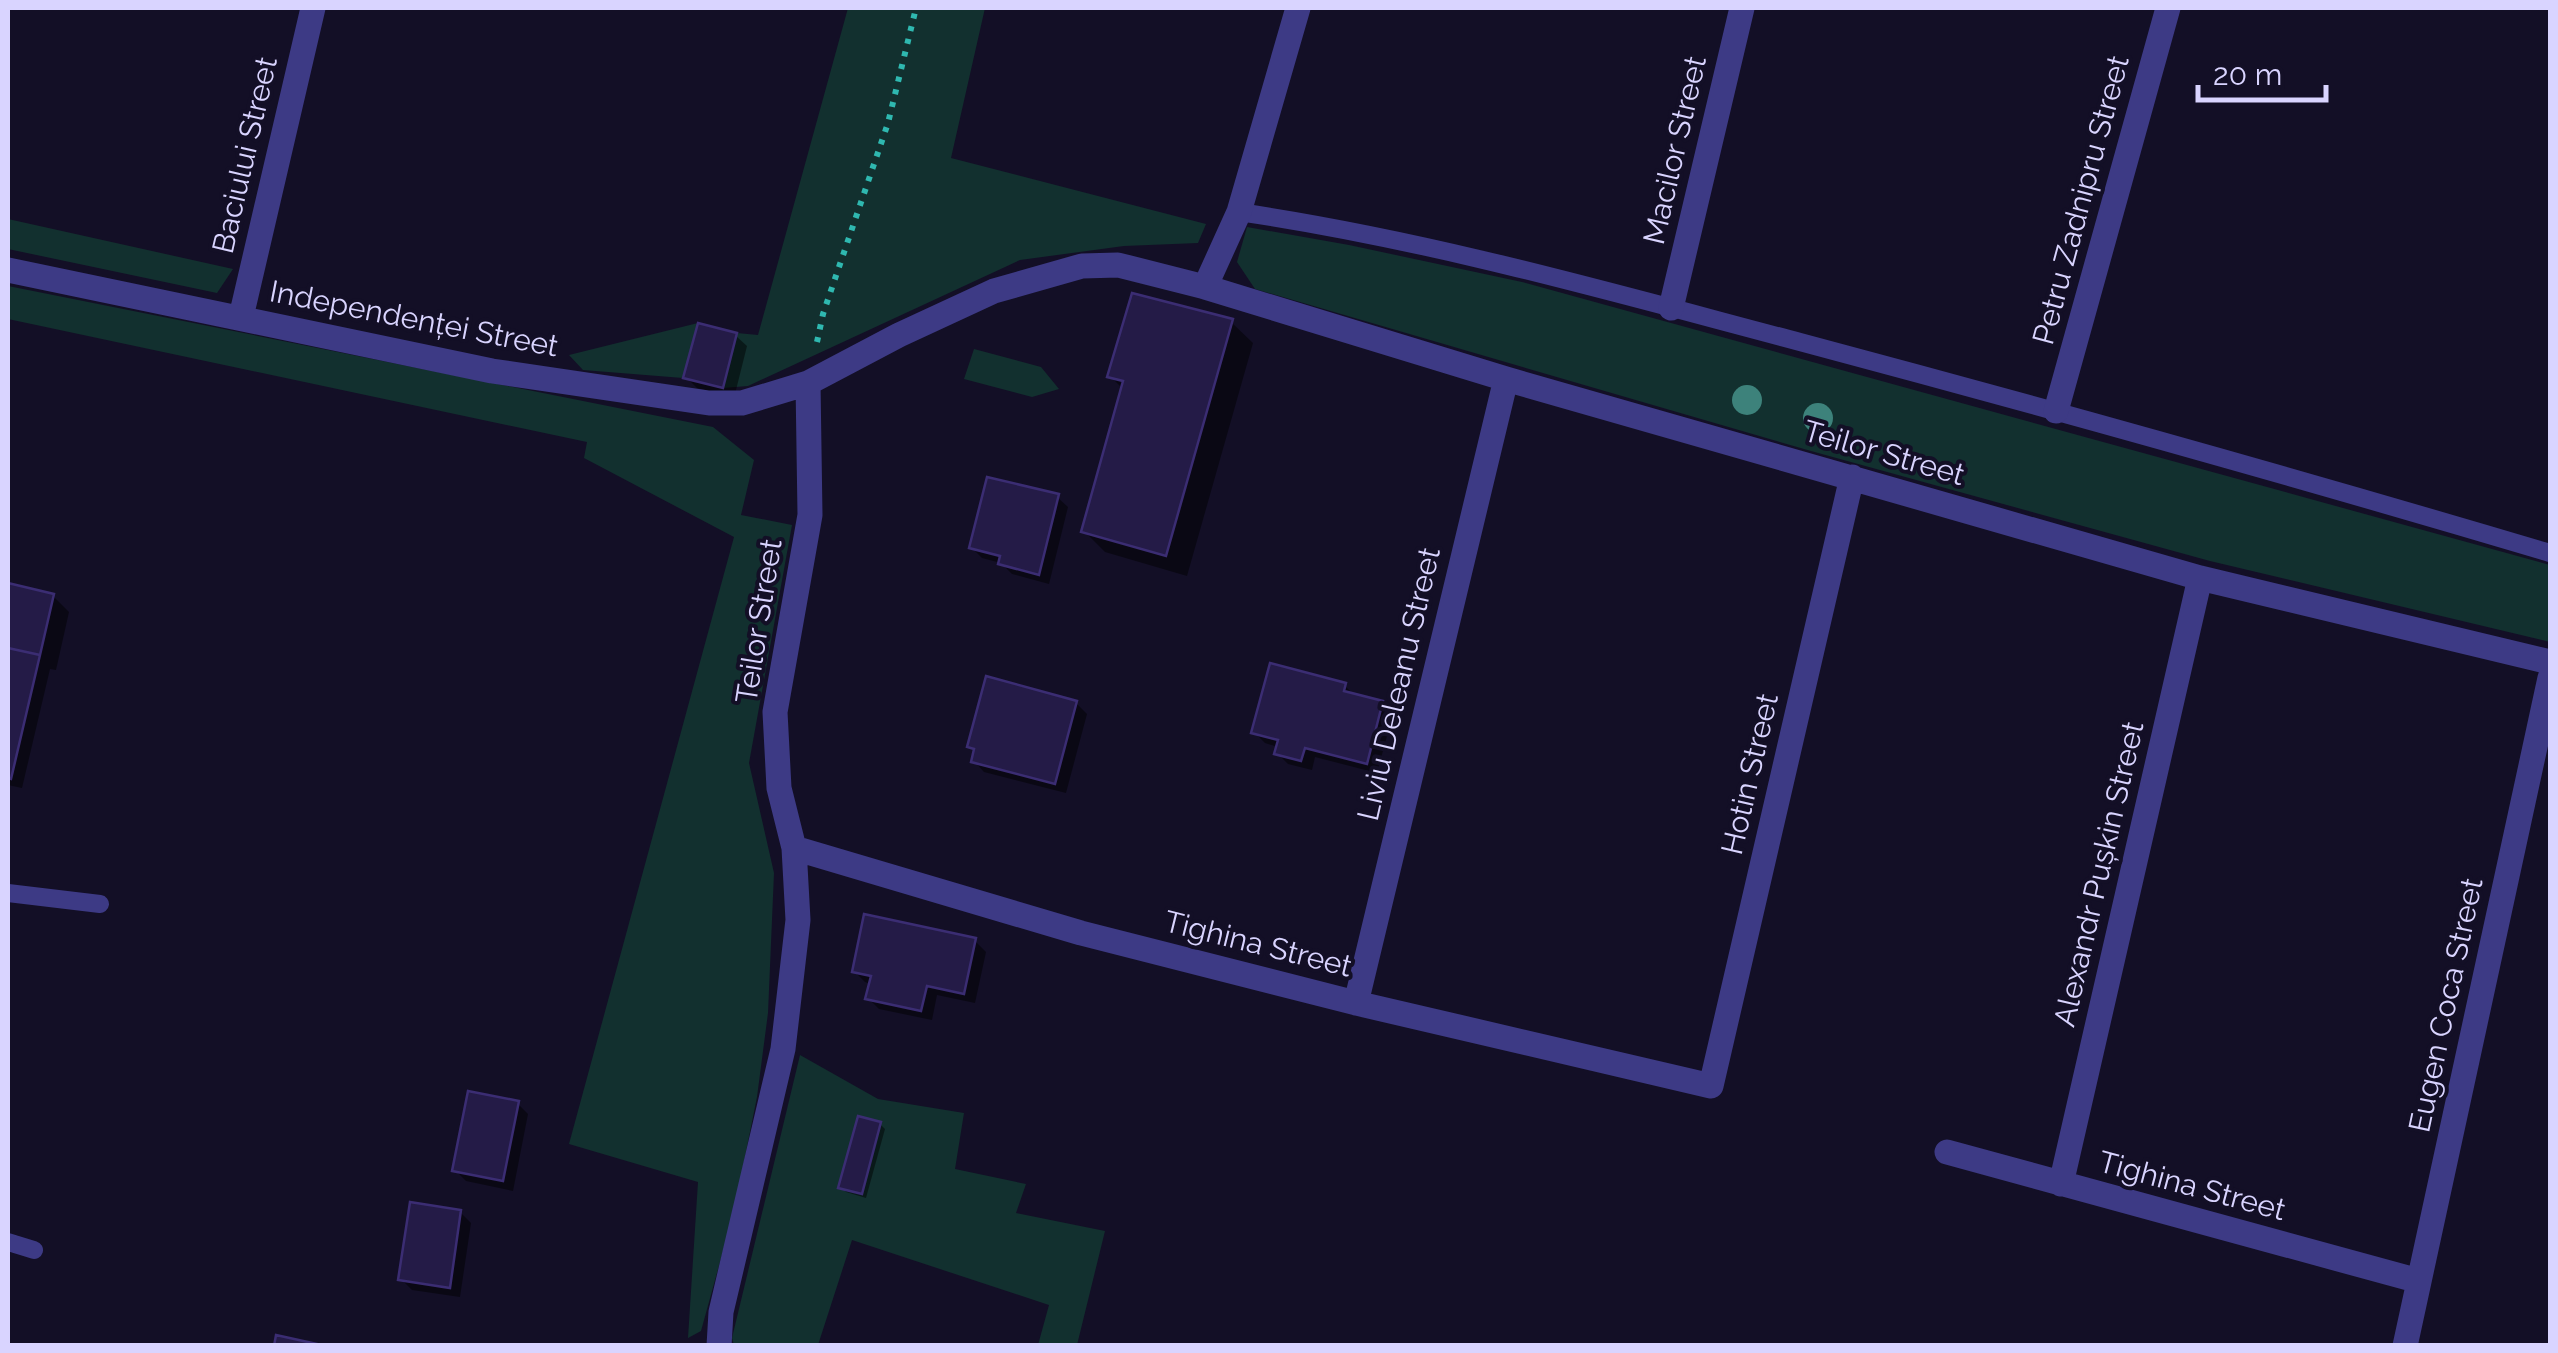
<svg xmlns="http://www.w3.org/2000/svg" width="2558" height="1353" viewBox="0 0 2558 1353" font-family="Raleway,sans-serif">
	<rect width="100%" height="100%" fill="#130f26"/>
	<path fill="#12302f" d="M848 8H985L951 158 1206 224 1198 243 1124 246 1020 260 748 386 723 388 737 333 758 335Z
		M8 219 233 269 217 293 8 249Z
		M1247 227 1349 245 1522 282 2550 565V642L2210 561 1811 451 1255 289 1237 262Z
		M8 286 713 427 754 460 741 515 792 525 749 763 774 873 768 1013 757 1097 734 1211 701 1331 688 1338 698 1182 569 1144 734 537 584 458 587 442 8 319Z
		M698 323 683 378 583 370 569 355Z
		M974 349 1041 367 1059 389 1032 397 964 379Z
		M800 1055 878 1099 964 1113 955 1169 1026 1184 1016 1213 1105 1231 1077 1345H1038L1049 1305 852 1240 818 1345H734L732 1338Z"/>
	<path fill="#0007" d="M1231 322 1253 343 1187 576 1105 552 1084 531 1123 389 1110 376Z
		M736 336 747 346 734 398 697 388 686 377Z
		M1057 497 1068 507 1049 584 1012 574 1001 563 982 558 971 547Z
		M8 586 53 596 69 612 56 670 50 669 22 788 8 785Z
		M1344 685 1355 696 1382 703 1393 714 1377 773 1315 757 1312 770 1288 764 1277 753 1278 747 1265 743 1254 732Z
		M1076 703 1087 714 1066 793 984 772 974 761 976 753 969 747Z
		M975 941 986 952 975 1003 937 995 932 1020 879 1009 868 998 871 984 865 982 854 971Z
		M517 1103 528 1114 513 1191 466 1181 455 1170Z
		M880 1124 885 1129 866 1198 846 1192 841 1187Z
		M460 1212 471 1223 460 1297 412 1290 401 1279Z"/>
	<path fill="#241b47" stroke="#3b2d73" stroke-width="2.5" d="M1132 293 1233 319 1166 556 1081 532 1123 381 1107 377Z
		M698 323 737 333 723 388 683 378Z
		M987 477 1059 494 1039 575 998 564 1000 556 969 548Z
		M8 583 54 594 40 655 8 648Z
		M8 648 40 655 11 779 8 778Z
		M1270 663 1346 683 1344 691 1383 701 1367 764 1305 748 1301 761 1274 754 1278 740 1251 733Z
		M986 676 1077 701 1055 784 971 762 974 749 967 747Z
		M864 914 976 938 964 994 927 986 921 1011 865 999 871 976 852 972Z
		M468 1091 519 1101 503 1181 452 1171Z
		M858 1116 881 1122 862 1194 838 1188Z
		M410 1202 461 1210 450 1288 398 1280Z
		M276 1335 326 1346H274Z"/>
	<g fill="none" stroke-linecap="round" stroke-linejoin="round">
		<path stroke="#2fb8b0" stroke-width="6" stroke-dasharray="5 8" stroke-linecap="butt" d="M817 342 823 314 888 123 916 8"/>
		<path stroke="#3d3a85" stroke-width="18" d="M1239 212C1430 240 1614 293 1800 342 2051 409 2301 479 2550 553
			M8 893 100 904
			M8 1242 34 1250"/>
		<path stroke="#3d3a85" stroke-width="25" d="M8 270 492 371 709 403H742L808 383 899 335 994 291 1082 266 1118 265 1205 287 1506 379 2200 578 2550 662
			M1205 287 1239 212 1298 8
			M1671 308 1742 8
			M241 317 313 8
			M2056 411 2168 8
			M794 848 1081 933 1356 1003 1711 1086 1852 477
			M1356 1003 1506 379
			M1947 1152 2419 1281
			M2061 1184 2200 578
			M719 1346 721 1312 783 1049 798 920 794 848 779 788 775 712 810 515 808 383
			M2405 1346 2550 678"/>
	</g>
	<g fill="#3d827b">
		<circle cx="1747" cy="400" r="15"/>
		<circle cx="1818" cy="418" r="15"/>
	</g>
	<g text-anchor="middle" stroke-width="8" stroke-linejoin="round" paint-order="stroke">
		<g font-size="30" fill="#d9d4ff" stroke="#130f26">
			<text transform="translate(1675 150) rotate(-77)" y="10">Macilor Street</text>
			<text transform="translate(245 155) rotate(-77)" y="10">Baciului Street</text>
			<text transform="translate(2081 200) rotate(-75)" y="10">Petru Zadnipru Street</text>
			<text transform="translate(414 319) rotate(11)" y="10">Independenței Street</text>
			<text transform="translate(1884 453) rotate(16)" y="10">Teilor Street</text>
			<text transform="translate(759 621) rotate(-81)" y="10">Teilor Street</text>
			<text transform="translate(1399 684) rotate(-77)" y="10">Liviu Deleanu Street</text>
			<text transform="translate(1750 774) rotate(-77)" y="10">Hotin Street</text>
			<text transform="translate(2099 874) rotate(-77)" y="10">Alexandr Pușkin Street</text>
			<text transform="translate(1258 944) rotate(14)" y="10">Tighina Street</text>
			<text transform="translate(2446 1005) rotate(-78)" y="10">Eugen Coca Street</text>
			<text transform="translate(2192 1186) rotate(15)" y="10">Tighina Street</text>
		</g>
	</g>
	<rect width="2558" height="1353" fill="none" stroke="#d9d4ff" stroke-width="20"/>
	<path d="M2198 85v15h128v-15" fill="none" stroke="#d9d4ff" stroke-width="5"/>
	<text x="2213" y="85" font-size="30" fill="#d9d4ff" stroke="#130f26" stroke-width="8" paint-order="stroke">20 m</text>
</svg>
